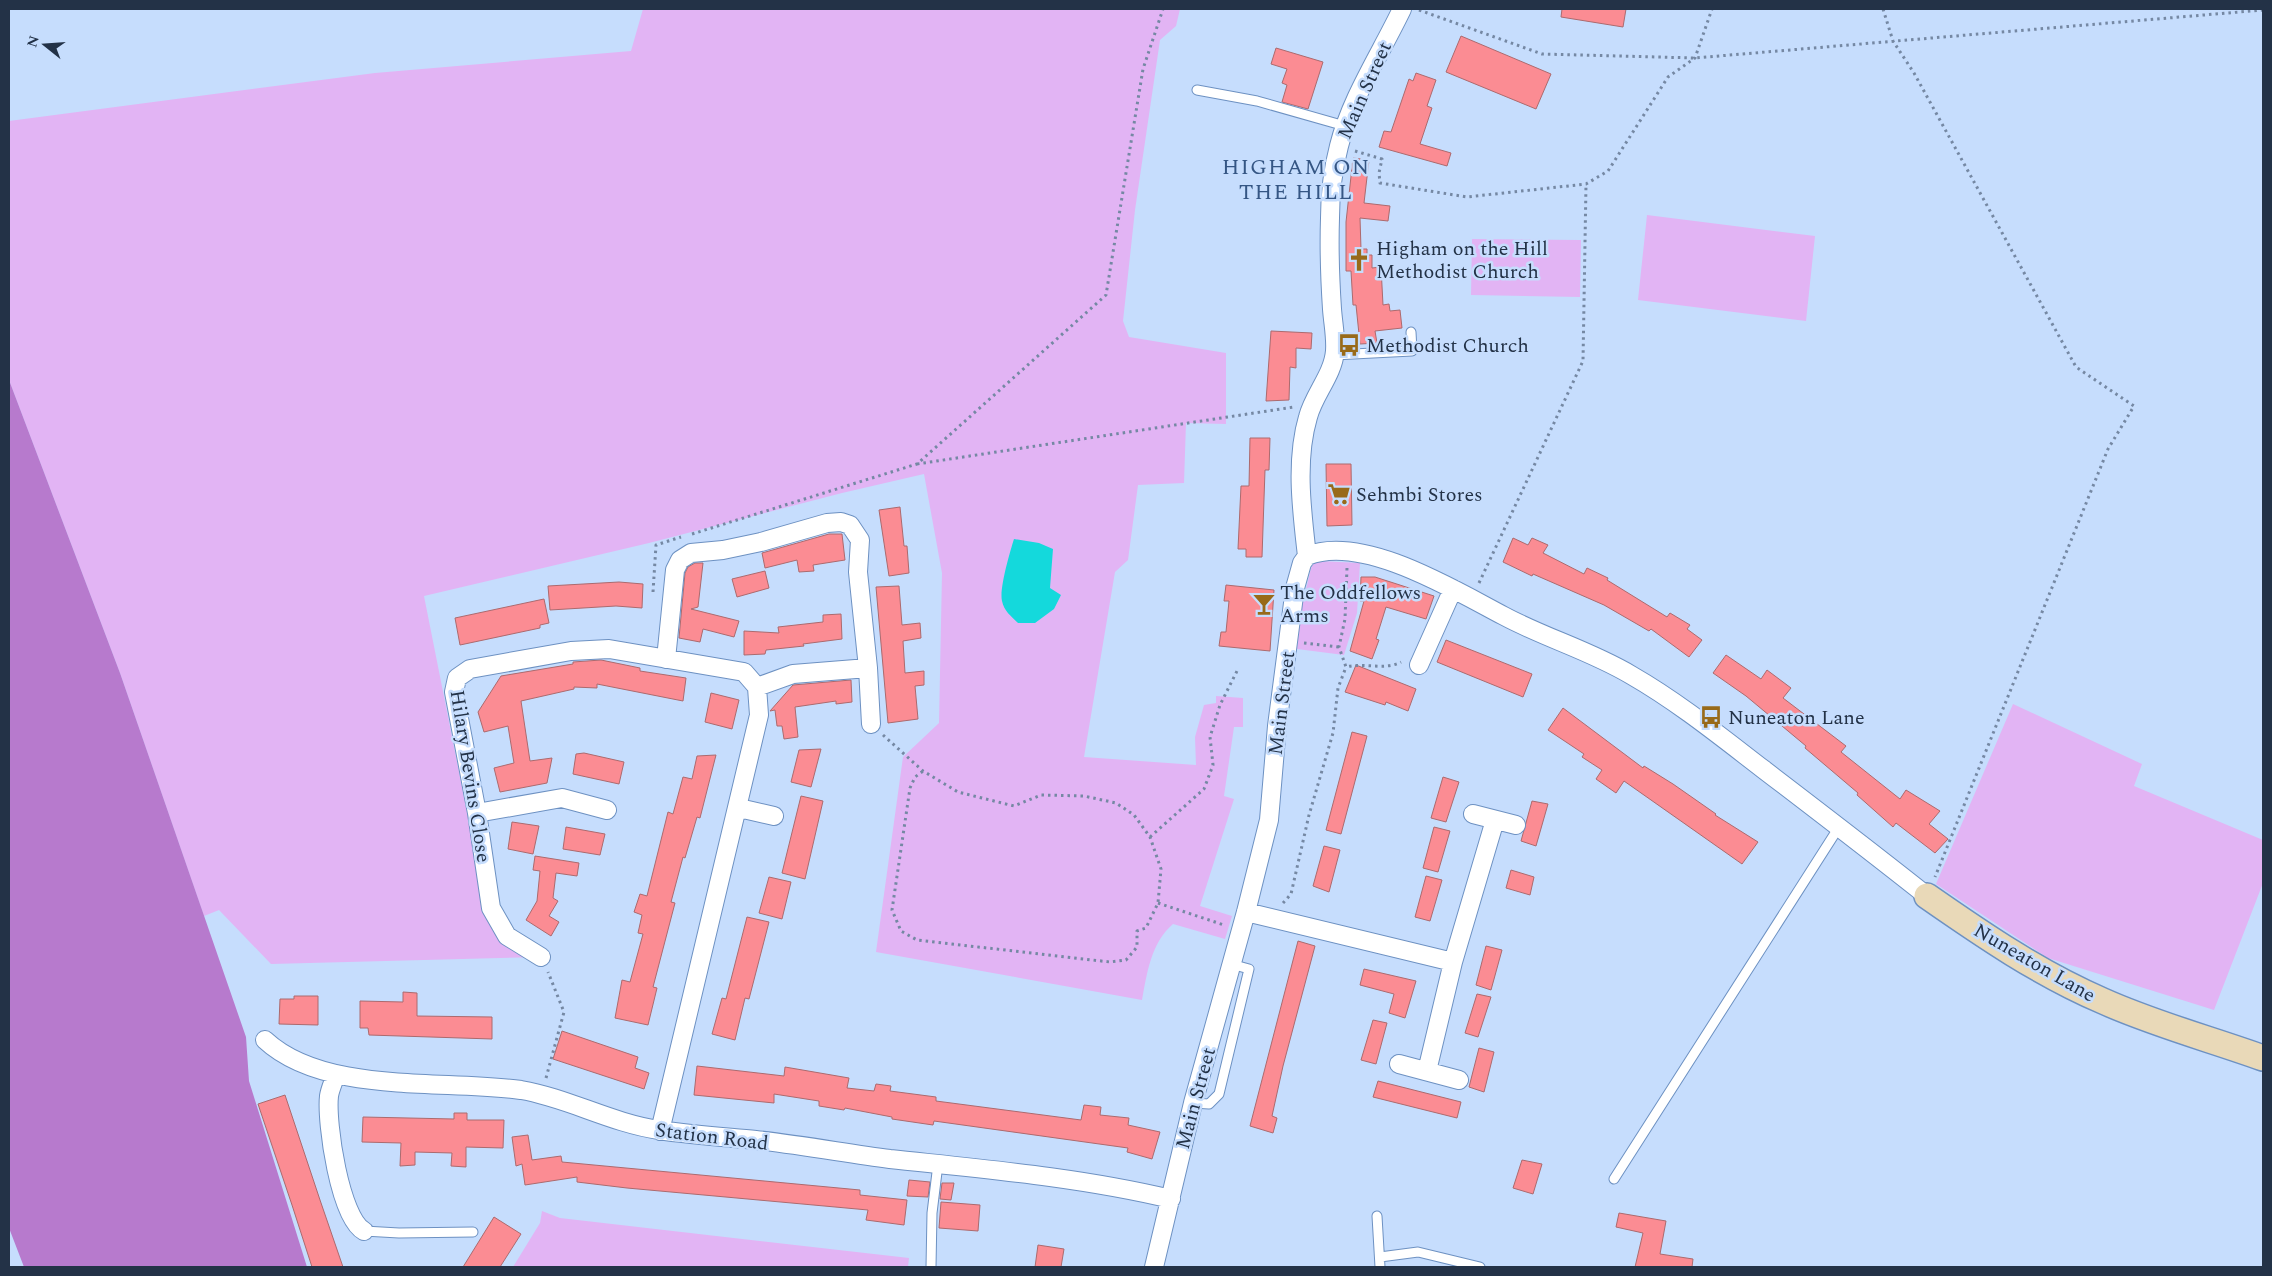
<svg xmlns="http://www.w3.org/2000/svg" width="2272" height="1276" viewBox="0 0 2272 1276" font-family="Spectral,serif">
	<rect width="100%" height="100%" fill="#c6ddfd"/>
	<path fill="#e2b4f4" d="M643 9H1180L1176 26 1160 40 1135 210 1123 321 1129 337 1226 353V424L1186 423 1184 483 1138 485 1128 560 1115 572 1084 757 1196 765 1195 737 1204 705 1216 703V696L1243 698V727H1234L1224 796 1234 799 1200 906 1232 916 1225 939 1173 924C1151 943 1147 973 1142 1000L876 952 903 757 939 723 942 573 924 474 842 493 649 543 424 596 486 908 541 957 271 964 219 910 204 916 120 673 9 380V121L375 73 631 51Z
		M1647 215 1815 236 1806 321 1638 300Z
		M1472 239 1581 240 1580 297 1471 295Z
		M1319 561 1360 563 1357 613 1344 655 1297 649 1301 611 1311 568 1314 562Z
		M2013 704 2142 764 2134 786 2263 840V883L2214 1010 2048 958 1936 884Z
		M542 1211 560 1218 909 1258 908 1267H513L540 1223Z"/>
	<path fill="#b77acd" d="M9 380 120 673 246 1037 249 1081 307 1267H24L9 1228Z"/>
	<path fill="#14d9dc" d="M1014 539 1039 543 1053 549 1050 588 1061 595 1054 609 1035 623H1018C1011 616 1004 611 1002 601 999 589 1010 552 1014 539Z"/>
	<path fill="#fb8c93" stroke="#ac6a6e" d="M1562 9H1626L1623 27 1561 17Z
		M1461 36 1551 74 1536 109 1446 72Z
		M1276 48 1323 62 1308 109 1282 102 1287 85 1282 83 1287 69 1271 64Z
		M1416 73 1436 80 1427 106 1432 108 1420 144 1451 153 1447 166 1379 147 1384 131 1391 132 1409 79 1413 81Z
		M1353 158 1369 160 1364 203 1390 206 1388 221 1360 218 1361 249H1367V255H1372V268L1381 267 1383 305 1389 304 1390 311 1400 310 1402 328 1375 331 1377 343 1360 344 1356 305H1353L1351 271H1346V222Z
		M1271 331 1312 333 1311 349 1296 348V368L1290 367 1289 400 1266 401Z
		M1250 438H1270L1269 470H1265L1262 557H1246V549H1238L1241 486H1249Z
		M1326 464H1351L1352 525 1327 526Z
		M900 507 904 546H907L909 573 889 576 879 510Z
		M829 534H842L845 560 813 565 814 571 799 572 797 560 765 568 762 553Z
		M1513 538 1528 545 1532 538 1548 545 1543 553 1584 574 1587 568 1608 578 1607 580 1667 617 1670 613 1690 625 1687 629 1702 640 1689 657 1651 629 1649 631 1604 605 1533 574 1532 576 1503 562Z
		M695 563H703L698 607 691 609 739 621 734 637 703 629 700 642 679 638 685 573 688 567Z
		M765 571 769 588 737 597 732 579Z
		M1361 577H1375L1434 596 1426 619 1386 607 1376 639 1379 640 1372 659 1350 651 1364 601H1360Z
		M619 582 643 584 642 608 616 606 550 610 548 586Z
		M1226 585 1274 590 1270 651 1219 646 1221 632H1226L1229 601H1224Z
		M899 586 902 625 920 623 921 638 903 641 905 673 924 671V685L915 686 918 719 888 723 876 587Z
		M544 599 549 623 540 625V628L460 645 455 618Z
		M841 614 842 639 803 644 804 646 766 650 765 654 744 655V631L779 633 778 627 823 622V615Z
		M1446 640 1532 674 1523 697 1437 662Z
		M1726 655 1761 679 1767 670 1791 688 1783 698 1846 746 1841 752 1900 799 1906 790 1940 811 1929 824 1948 839 1935 853 1896 823 1893 827 1857 795 1858 793 1805 748 1806 746 1746 696 1713 673Z
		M601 660 640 668V671L686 678 683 701 597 684V688L574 687V689L521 701 530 761 552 758 547 783 500 792 494 768 514 763 508 726 484 732 478 712 501 676 573 664V662Z
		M1356 665 1416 689 1408 711 1386 702 1385 705 1345 692Z
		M851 680 852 702 836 704V701L795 707 798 737 784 739 782 726H777L775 710 770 711 793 685Z
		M711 693 739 700 732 729 705 722Z
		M1563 708 1643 768 1644 766 1673 784 1716 814 1715 815 1758 842 1742 864 1624 781 1616 793 1596 779 1602 770 1582 757 1584 754 1548 730Z
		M1352 732 1367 736 1341 834 1326 830Z
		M821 749 811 787 791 782 799 750Z
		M584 753 624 762 619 784 573 774 576 754Z
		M716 755 700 818 697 817 685 858 683 857 671 902 675 903 653 987 657 988 648 1025 615 1018 622 980 630 982 643 934 638 933 642 915 634 912 640 894 647 896 668 812 673 814 683 777 692 779 697 756Z
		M1443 777 1459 782 1446 822 1431 818Z
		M801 796 823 801 805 879 782 873Z
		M1532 801 1548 804 1536 846 1521 841Z
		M512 822 539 826 533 854 508 849Z
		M566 827 605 834 600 855 563 849Z
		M1434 827 1450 831 1438 872 1423 868Z
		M1324 846 1340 850 1329 892 1313 886Z
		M535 856 579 863 577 876 556 873 553 898 558 901 549 916 559 922 551 936 526 920 537 901 540 871 533 870Z
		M1511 870 1534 877 1530 895 1506 888Z
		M1426 876 1442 880 1430 921 1415 917Z
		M769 877 791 882 782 919 759 913Z
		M747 917 769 922 749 999 745 998 735 1040 712 1034 722 998 726 999Z
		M1298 941 1315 946 1283 1066 1272 1116 1277 1118 1273 1133 1250 1126Z
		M1486 946 1502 950 1491 990 1476 985Z
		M1364 969 1416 981 1405 1018 1389 1013 1394 994 1360 985Z
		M403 992 417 993V1016L492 1017V1039L369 1035 368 1028H360V1001L403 1002Z
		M1477 994 1491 997 1478 1037 1465 1033Z
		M294 996H318V1025L279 1024 280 999H294Z
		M1373 1020 1387 1023 1376 1064 1361 1060Z
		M562 1031 638 1057 635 1068 649 1073 644 1089 553 1059Z
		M1479 1048 1494 1052 1484 1092 1469 1087Z
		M697 1066 784 1076 785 1067 849 1078 847 1088 874 1091 876 1084 891 1086 890 1091 936 1097V1101L1081 1120 1084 1105 1101 1107 1100 1115 1129 1118 1128 1125 1160 1132 1152 1159 1127 1152 1128 1148 934 1121 933 1125 892 1119V1117L845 1108 844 1110 819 1106V1101L774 1094V1103L694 1095Z
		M1378 1081 1461 1102 1457 1118 1373 1097Z
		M285 1095 320 1200 343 1267H312L292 1205 258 1104Z
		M454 1113H467V1120H504L503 1148 466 1147V1167L451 1166 452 1153 415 1152V1165L400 1166 401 1143 362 1142 363 1117 454 1119Z
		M528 1135 532 1160 561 1156 562 1162 860 1190V1195L907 1200 904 1225 866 1220 868 1210 627 1188 577 1182V1177L525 1185 522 1164 516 1166 512 1137Z
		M1522 1160 1542 1164 1533 1194 1513 1188Z
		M909 1180 930 1182 928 1197 907 1196Z
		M942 1183H954L951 1200 940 1199Z
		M941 1202 980 1205 978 1231 939 1228Z
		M1619 1213 1666 1221 1660 1254 1693 1259 1692 1267H1635L1643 1233 1616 1227Z
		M494 1217 521 1234 500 1267H463Z
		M1038 1245 1064 1249 1061 1267H1035Z"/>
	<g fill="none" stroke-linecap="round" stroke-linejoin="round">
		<defs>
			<path id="lane" d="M1197 90 1257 101 1345 126
				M1334 355 1412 351 1411 332
				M1193 1103 1209 1104 1219 1094 1249 969 1231 964
				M1614 1179 1839 827
				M1377 1216 1380 1267
				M364 1231 399 1233 473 1232
				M1380 1257 1418 1252 1480 1267
				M931 1267 932 1213 938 1164"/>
			<path id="street" d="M1307 556C1362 533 1456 591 1504 616 1545 638 1591 651 1631 675 1678 702 1720 736 1763 769 1818 811 1873 853 1927 896
				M666 659 675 570 680 560 691 553 723 550 761 542 827 523 841 522 850 525 860 540 858 572 868 668 871 724
				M1419 665 1453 589
				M757 687 793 674 868 668
				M739 808 774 816
				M477 813 562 798 607 810
				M1473 814 1516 825
				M1246 912 1453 962
				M541 957 507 936 491 908 477 813 454 692 457 678 470 669 571 651 609 649 744 672 757 687 759 715 660 1131
				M265 1040C324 1095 444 1079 521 1090 568 1098 611 1123 659 1130 691 1135 724 1137 756 1140 801 1145 845 1153 890 1159 983 1169 1079 1177 1171 1199
				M1399 1064 1459 1080
				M1427 1071 1453 962 1495 820
				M336 1074C334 1081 330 1089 329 1096 326 1123 340 1218 364 1231
				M1154 1267 1193 1103 1246 912 1269 820 1277 726 1295 588 1302 563 1307 556C1302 512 1295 461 1308 417 1314 394 1333 375 1335 351 1336 337 1333 323 1332 309 1330 279 1329 248 1330 218 1330 194 1333 169 1339 146 1351 98 1381 53 1402 9"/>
			<path id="secondary" d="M1927 896C1983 935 2040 974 2103 1001 2154 1024 2210 1039 2263 1058"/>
		</defs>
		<use href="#lane" stroke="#6d91c2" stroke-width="11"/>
		<use href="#street" stroke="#6d91c2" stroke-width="20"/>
		<use href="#secondary" stroke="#6d91c2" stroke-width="28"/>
		<path stroke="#7588a3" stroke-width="3" stroke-dasharray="2.5 4" stroke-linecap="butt" d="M1883 9 1893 41 1914 73 2076 367 2134 406 2108 449 1935 877
			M1419 10 1542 54 1695 58 2263 10
			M1355 151 1382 159 1379 173 1380 183 1467 197 1586 184 1608 171 1668 77 1695 58 1712 9
			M917 464 1294 407
			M692 534 917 464 1106 295 1143 69 1163 9
			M1347 568 1345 619 1339 647 1346 667C1365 662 1384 671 1401 662
			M1479 583 1583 361 1586 184
			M653 592 656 545 681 537
			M1304 643 1339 647
			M883 735 923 771 958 792 1014 806 1041 795 1084 796 1116 803 1134 815 1150 837 1161 869 1158 903 1146 928 1137 931V947L1126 960 1110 962 917 940 901 931 892 910 910 788 915 777 923 771
			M1150 837 1204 789 1213 765 1210 737 1220 705 1238 669
			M1158 903 1224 925
			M1283 903 1291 894 1309 815 1333 733 1338 688 1346 667
			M546 1078 564 1012 548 972"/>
		<use href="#lane" stroke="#fff" stroke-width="9"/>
		<use href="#street" stroke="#fff" stroke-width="18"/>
		<use href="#secondary" stroke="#e9d9b8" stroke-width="25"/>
	</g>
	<defs>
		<symbol id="church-bare" viewBox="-9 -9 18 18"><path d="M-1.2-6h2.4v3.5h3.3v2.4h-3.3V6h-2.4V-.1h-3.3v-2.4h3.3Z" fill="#986a19" stroke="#c6ddfd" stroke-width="2.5" paint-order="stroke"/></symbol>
		<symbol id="bus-bare" viewBox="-9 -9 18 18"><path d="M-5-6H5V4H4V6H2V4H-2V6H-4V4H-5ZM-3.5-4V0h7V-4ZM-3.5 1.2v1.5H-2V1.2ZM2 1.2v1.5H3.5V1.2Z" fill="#986a19" stroke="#c6ddfd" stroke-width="2.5" paint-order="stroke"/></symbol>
		<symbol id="supermarket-bare" viewBox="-9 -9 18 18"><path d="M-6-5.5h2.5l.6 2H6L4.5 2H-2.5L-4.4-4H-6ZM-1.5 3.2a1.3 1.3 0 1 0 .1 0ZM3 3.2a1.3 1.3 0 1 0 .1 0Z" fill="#986a19" stroke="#c6ddfd" stroke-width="2.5" paint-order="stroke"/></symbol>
		<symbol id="bar-bare" viewBox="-9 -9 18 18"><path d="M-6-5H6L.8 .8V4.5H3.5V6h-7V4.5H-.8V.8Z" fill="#986a19" stroke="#c6ddfd" stroke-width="2.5" paint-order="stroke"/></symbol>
	</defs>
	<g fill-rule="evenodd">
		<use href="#church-bare" x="1343" y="244" width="32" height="32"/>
		<use href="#bus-bare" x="1333" y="329" width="32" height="32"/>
		<use href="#supermarket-bare" x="1323" y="478" width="32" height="32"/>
		<use href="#bar-bare" x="1248" y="588" width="32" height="32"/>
		<use href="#bus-bare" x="1695" y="701" width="32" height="32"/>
	</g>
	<g text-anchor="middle" stroke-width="5" stroke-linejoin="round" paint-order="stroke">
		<g font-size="20" fill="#233247" stroke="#c6ddfd">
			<text transform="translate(1364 90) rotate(-66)" y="7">Main Street</text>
			<text transform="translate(1281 703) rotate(-83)" y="7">Main Street</text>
			<text transform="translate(471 776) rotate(81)" y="7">Hilary Bevins Close</text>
			<text transform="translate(2035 962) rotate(30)" y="7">Nuneaton Lane</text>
			<text transform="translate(1195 1098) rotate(-75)" y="7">Main Street</text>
			<text transform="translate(712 1136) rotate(7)" y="7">Station Road</text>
		</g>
		<g font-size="20" fill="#233247" stroke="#c6ddfd" text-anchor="start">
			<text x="1376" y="255">Higham on the Hill<tspan x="1376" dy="23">Methodist Church</tspan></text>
			<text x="1366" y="352">Methodist Church</text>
			<text x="1356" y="501">Sehmbi Stores</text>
			<text x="1280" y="599">The Oddfellows<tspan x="1280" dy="23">Arms</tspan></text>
			<text x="1728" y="724">Nuneaton Lane</text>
		</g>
		<g font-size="22" letter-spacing="1" fill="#355684" stroke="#c6ddfd">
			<text x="1296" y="174">HIGHAM ON<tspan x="1296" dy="25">THE HILL</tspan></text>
		</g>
	</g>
	<rect width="2272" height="1276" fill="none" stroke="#233247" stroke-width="20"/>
	<g transform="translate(45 45) rotate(287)" stroke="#c6ddfd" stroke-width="4" paint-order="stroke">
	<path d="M0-4L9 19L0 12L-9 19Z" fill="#233247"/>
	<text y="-8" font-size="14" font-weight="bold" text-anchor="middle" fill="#233247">N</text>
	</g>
</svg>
